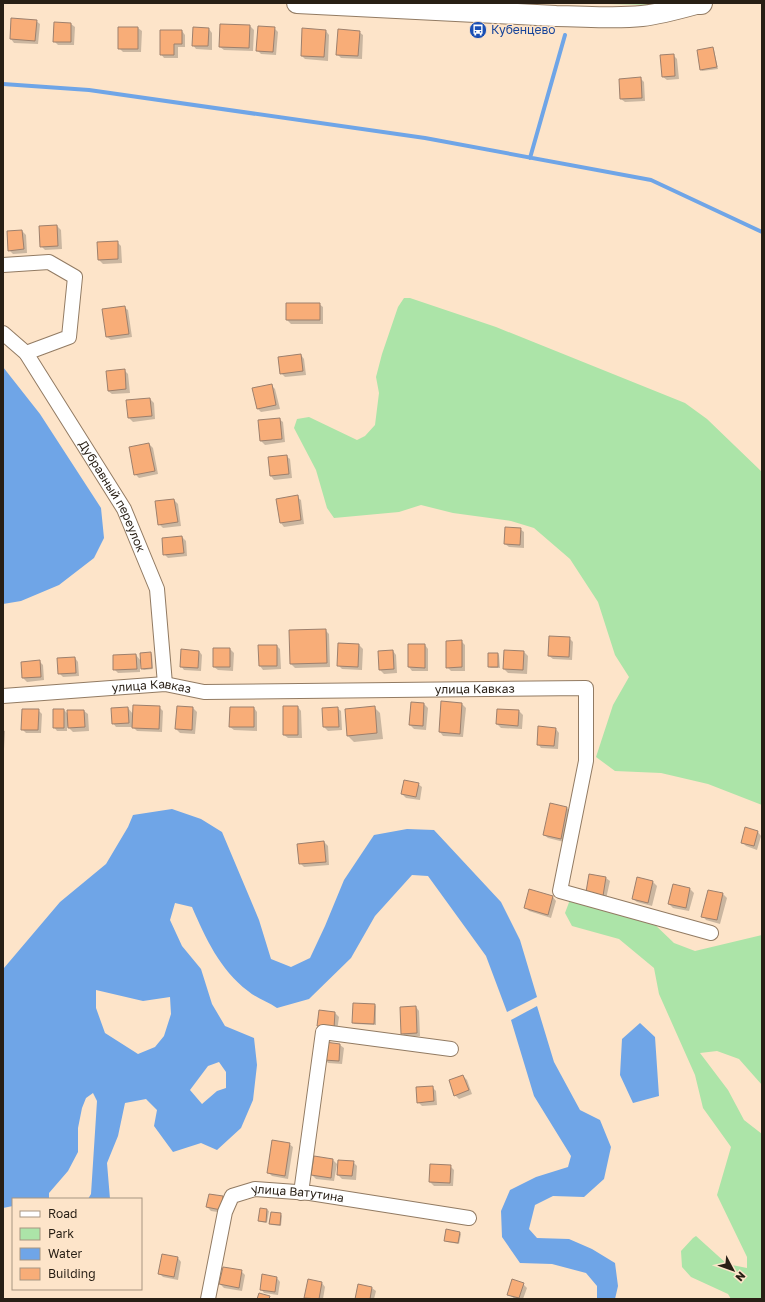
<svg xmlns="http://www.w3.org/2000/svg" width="765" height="1302" viewBox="0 0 765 1302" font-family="'Golos Text',sans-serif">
	<rect width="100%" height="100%" fill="#fde4c9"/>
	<path fill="#ace4a8" d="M559 3H658L656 5Z
		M404 298H410L496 327 685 403 707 419 762 472V805L708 784 661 773 615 771 596 757 613 705 629 677 615 655 598 602 570 559 534 528 511 521 453 513 421 505 399 512 334 518 327 508 316 470 294 428 297 419 309 417 357 440 365 436 375 425 379 393 376 377 382 354 398 307Z
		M571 897H581L609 912 650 920 674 943 695 951 762 935V1085L739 1059 717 1051 700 1053 728 1090 744 1120 762 1134V1299H731L728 1294 691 1277 682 1267 681 1251 693 1238 696 1236 727 1264 747 1268V1257L717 1195 731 1147 703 1108 695 1075 659 994 654 968 619 939 572 926 565 913Z"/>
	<path fill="#6fa5e7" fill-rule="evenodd" d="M3 367 40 414 101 508 104 538 94 558 59 585 21 601 3 604Z
		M172 809 201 819 222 832 259 920 271 959 291 967 310 958 325 926 344 880 374 835 407 829 434 830 501 902 520 940 537 997 507 1012 486 956 428 876 412 875 375 916 351 958 309 999 277 1008C268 1002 256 998 248 991 220 970 205 937 192 907L175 903 170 920 182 946 201 969 212 1004 225 1026 254 1038 257 1065 253 1100 241 1128 217 1150 201 1143 173 1152 154 1126 157 1110 146 1099 125 1103 118 1136 107 1163 110 1199H88L91 1194 97 1101 93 1093 86 1098 82 1108 78 1128V1152L68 1171 49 1193V1199H13V1206L3 1208 4 968 60 902 106 864 128 827 133 815ZM96 990 143 1001 170 997 171 1014 164 1036 155 1047 138 1054 105 1033 96 1008ZM219 1062 226 1072V1088L217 1091 202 1104 190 1090 208 1066Z
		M537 1006 554 1062 580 1110 600 1120 611 1147 604 1179 584 1197 553 1196 535 1205 529 1229 537 1238 569 1239 592 1249 615 1263 618 1286 615 1299H597V1286L586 1273 552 1264 520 1263 502 1237 501 1211 510 1190 536 1177 568 1167 571 1156 534 1096 511 1020Z
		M640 1023 655 1037 659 1096 633 1103 620 1075 622 1039Z"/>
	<path fill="#0003" d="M36 21 40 24 38 44 14 43 11 39Z
		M71 24 75 27 74 45H58L54 41Z
		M221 25 250 26 254 30 253 51 224 50 220 47Z
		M138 28 142 31 141 52H123L119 48Z
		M274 28 278 32 276 55 261 54 257 50Z
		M209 29 212 33V50L196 49 193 45Z
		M182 31 185 35V47H178V58H164L161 54Z
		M326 31 329 35 328 61 305 59 302 56Z
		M359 32 363 35 362 59 341 58 337 54Z
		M713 48 714 50 718 69 702 71 701 70Z
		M673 55 677 59 679 79 667 80 663 77Z
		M640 78 644 82 645 101 625 102 621 99Z
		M57 226 61 230 62 249 45 250 41 246Z
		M22 231 26 235 27 253 13 254 9 250Z
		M117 242 121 246 122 263 103 264 99 260 98 243Z
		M319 304 323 307V324H291L287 320Z
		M124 307 128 310 132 337 111 340 107 337Z
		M301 355 304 359 306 375 285 377 281 373Z
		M124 370 128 374 130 393 112 394 108 391Z
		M271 385 275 389 280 409 261 412 258 409Z
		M150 399 154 403 155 419 133 422 129 418Z
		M279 419 283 422 285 442 265 445 261 441 259 421Z
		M149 444 153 448 158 474 139 478 135 474Z
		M286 456 290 459 292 478 274 480 271 476 269 458Z
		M297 497 301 500 304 524 284 527 281 523 277 499Z
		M174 500 178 504 181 526 163 528 159 524Z
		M520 529 524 532V548L509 547 505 544Z
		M182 537 186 541 187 556 168 558 164 554Z
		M325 630 329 634 330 667 295 668 291 664 290 631Z
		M569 638 573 642 572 660 553 659 549 656Z
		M461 641 465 645V671H451L447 667Z
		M359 645 363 649 362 670 342 669 338 665Z
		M425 645 428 649V671H412L409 667Z
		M277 646 280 649 281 669 263 670 260 666Z
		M230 649 234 653 233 671 218 670 214 667Z
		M199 651 202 655 201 671 184 670 181 666Z
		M393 651 396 655 397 673 384 674 380 670 379 652Z
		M524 652 528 656 527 674 508 673 504 669Z
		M150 653 152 654 153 669 144 670 142 669 141 663H140V672L118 673 114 669 136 655 141 661Z
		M498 654 499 655 500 668H491L489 667Z
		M75 658 78 662 79 676 63 677 59 673Z
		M39 661 43 665 44 680 27 682 23 678 22 662Z
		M412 703 424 704 428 708 426 730 414 729 410 725Z
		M442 703 462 704 466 708 463 737 443 736 440 732Z
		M159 707 163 711 162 732 137 731 133 727H116L113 723 128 708 133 714Z
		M298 707 301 711 302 738H288L284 735Z
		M374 707 380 713 383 739 354 742 348 736Z
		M193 708 197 712 195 734 180 733 176 729Z
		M254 708 257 712V731L234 730 230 727Z
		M337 708 341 711 342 730 328 731 324 727Z
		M38 710 42 714 41 733H26L22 729Z
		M64 710 69 715 84 711 88 714 89 731 73 732 67 726V731H57L54 727Z
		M519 711 523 715 522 729 501 728 497 724Z
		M556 729 559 733 558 749 541 748 538 744Z
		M3 730 5 731 4 749H3Z
		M418 784 422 787 420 800 406 798 402 794Z
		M551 805 567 808 571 812 564 842 548 838 544 835Z
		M758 832 761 836 757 850 746 846 742 842Z
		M324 842 328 846 329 865 304 867 300 863Z
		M606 878 610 881 606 899 590 896Z
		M653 882 657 886 652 906 637 902 633 899Z
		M673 886 690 889 694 893 689 911 673 908 669 904Z
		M709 891 723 894 727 898 720 924 706 920 703 916Z
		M553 897 556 901 551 918 529 911 525 907Z
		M375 1005 376 1006V1025L355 1024 353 1023Z
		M416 1007 419 1011 420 1036 406 1037 402 1033Z
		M319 1011 335 1013 339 1017 337 1031 322 1030 318 1026Z
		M340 1045 344 1048 342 1064 328 1063 325 1059Z
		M463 1076 467 1080 472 1094 459 1099 455 1095Z
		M432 1087 436 1091 437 1105 422 1106 418 1102Z
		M289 1144 293 1147 288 1179 272 1176 269 1173Z
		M333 1160 337 1164 334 1181 316 1179 312 1175Z
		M353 1162 357 1166 356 1180 342 1179 338 1175Z
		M450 1166 454 1170 453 1186H434L430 1182Z
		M223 1197 226 1201 224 1213 211 1211 207 1207Z
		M267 1210 269 1211 267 1223 261 1222 259 1221Z
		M281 1214 282 1216 281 1226 272 1225 270 1224Z
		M459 1232 461 1234 459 1244 447 1242 445 1240Z
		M178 1258 181 1262 178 1280 163 1277 159 1273Z
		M241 1271 245 1275 242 1291 224 1288 220 1284Z
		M277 1278 280 1282 278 1295 264 1293 261 1289Z
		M322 1283 325 1287 323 1299H307L305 1298Z
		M523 1284 527 1288 523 1299H515L508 1294Z
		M372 1288 376 1291 374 1299H356Z"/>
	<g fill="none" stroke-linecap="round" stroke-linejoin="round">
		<path stroke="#6fa5e7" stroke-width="4" d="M3 84 89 90 425 138 651 180 762 232
			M530 158 565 35"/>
	</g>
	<path fill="#f8ad78" stroke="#9d806d" d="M11 18 37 20 35 41 10 39Z
		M54 22 71 23V42H53Z
		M220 24 250 25 249 48 219 47Z
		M258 26 275 27 273 52 256 51Z
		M118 27H138V49H118Z
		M193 27 209 28 208 46H192Z
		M302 28 326 30 324 57 301 56Z
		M338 29 360 31 358 56 336 55Z
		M160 30H182V44H174V55H160Z
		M713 47 717 67 700 70 697 50Z
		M674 54 675 76 662 77 660 55Z
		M641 77 642 98 620 99 619 79Z
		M57 225 58 246 40 247 39 226Z
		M22 230 24 249 8 251 7 231Z
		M118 241V259L98 260 97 242Z
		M286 303H320V320H286Z
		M125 306 129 334 106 337 102 309Z
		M301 354 303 371 280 374 278 357Z
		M125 369 126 389 108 391 106 371Z
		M272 384 276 405 257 409 252 388Z
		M150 398 152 416 128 418 126 400Z
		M280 418 282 439 260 441 258 420Z
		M149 443 155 471 134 475 129 447Z
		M287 455 289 474 270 476 268 457Z
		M298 495 301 520 280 523 276 499Z
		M174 499 178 522 158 525 155 501Z
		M505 527 521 528 520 545 504 544Z
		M182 536 184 553 163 555 162 538Z
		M326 629 327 663 290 664 289 630Z
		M549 636 570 637 569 657 548 656Z
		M462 640V667L446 668V641Z
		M338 643 359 644 358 667 337 666Z
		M408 644H425V668L408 667Z
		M258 645H277V666H259Z
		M213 648H230V667H213Z
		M181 649 199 651 198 668 180 667Z
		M393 650 394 669 379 670 378 651Z
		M504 650 524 651 523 670 503 669Z
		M151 652 152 668 141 669 140 653Z
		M488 653H498V667H488Z
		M136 654 137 669 113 670V655Z
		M75 657 76 673 58 674 57 658Z
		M40 660 41 677 22 678 21 662Z
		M441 701 462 703 460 734 439 732Z
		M411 702 424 703 423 726 409 725Z
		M133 705 160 706 159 729 132 728Z
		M177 706 193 707 192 730 175 729Z
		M283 706H298V735H283Z
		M375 706 377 733 347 736 345 709Z
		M128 707 129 723 112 724 111 708Z
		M230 707H254V727H229Z
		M338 707 339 727H323L322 708Z
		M22 709H39L38 730H21Z
		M53 709H64V728H53Z
		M497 709 519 710 518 726 496 724Z
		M67 710H84L85 727 68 728Z
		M538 726 556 728 554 746 537 745Z
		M404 780 419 783 416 797 401 794Z
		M550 803 567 807 561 839 543 835Z
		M745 827 758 831 754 846 741 843Z
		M324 841 326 862 299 864 297 844Z
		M589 874 606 877 603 896 586 892Z
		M637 877 653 881 648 903 632 899Z
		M673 884 690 888 686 908 668 904Z
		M529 889 553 896 548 915 524 908Z
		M708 890 723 893 717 920 701 917Z
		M353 1003 375 1004 374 1024 352 1023Z
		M416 1006 417 1033 401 1034 400 1007Z
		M319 1010 335 1012 334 1028 317 1026Z
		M325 1042 340 1044 339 1061 324 1060Z
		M463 1075 469 1090 454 1096 449 1080Z
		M433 1086 434 1101 417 1103 416 1087Z
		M272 1140 290 1143 285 1176 267 1173Z
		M314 1156 333 1159 331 1178 311 1175Z
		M338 1160 354 1161 352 1176 337 1175Z
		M430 1164 451 1165 450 1183 429 1182Z
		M209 1194 223 1196 221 1210 206 1207Z
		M260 1208 267 1209 266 1222 258 1221Z
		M271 1212 281 1213 280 1225 269 1224Z
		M446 1229 460 1232 458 1243 444 1241Z
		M162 1254 178 1257 174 1277 158 1274Z
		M223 1267 242 1270 239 1288 219 1284Z
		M262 1274 277 1277 275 1292 260 1290Z
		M308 1279 322 1282 319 1299 304 1298Z
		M512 1279 524 1283 519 1298 507 1295Z
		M358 1284 372 1287 370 1299H355Z
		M259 1293 270 1296 269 1299H257Z"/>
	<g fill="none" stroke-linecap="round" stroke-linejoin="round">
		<defs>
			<g id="street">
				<path d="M3 265 49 262 75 277 69 337 26 353"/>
				<path id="s1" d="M3 333 26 353 124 509 157 589 165 684"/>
				<path id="s2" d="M3 696 165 684 204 692 586 688V761L560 891 711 933"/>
				<path d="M301 1193 323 1032 451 1049"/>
				<path id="s3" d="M208 1299 225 1212 232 1196 255 1189 310 1193 469 1218"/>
			</g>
			<path id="secondary" d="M297 3 556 16C584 16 614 19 642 16 660 14 678 9 696 4"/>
			<path id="primary" d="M696 3H701"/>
		</defs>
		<use href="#street" stroke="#927b63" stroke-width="16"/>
		<use href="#secondary" stroke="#927b63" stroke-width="22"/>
		<use href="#primary" stroke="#927b63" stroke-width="24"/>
		<use href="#street" stroke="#fff" stroke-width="14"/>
		<use href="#secondary" stroke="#fff" stroke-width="20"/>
		<use href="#primary" stroke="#fff" stroke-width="22"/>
	</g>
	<defs>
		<symbol id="bus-disc" viewBox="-11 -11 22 22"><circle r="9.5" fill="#1a4fb4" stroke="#fde4c9"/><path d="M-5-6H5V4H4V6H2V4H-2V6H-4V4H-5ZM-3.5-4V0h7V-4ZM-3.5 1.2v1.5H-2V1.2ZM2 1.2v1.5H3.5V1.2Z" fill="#fff"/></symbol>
	</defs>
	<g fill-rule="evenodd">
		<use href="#bus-disc" x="468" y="20" width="20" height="20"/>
	</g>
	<g text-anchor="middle" stroke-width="3" stroke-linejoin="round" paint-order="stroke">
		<g font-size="12" fill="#164399" stroke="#fde4c9" text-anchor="start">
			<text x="491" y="34">Кубенцево</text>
		</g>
		<g font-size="12" fill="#281f15" stroke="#fde4c9">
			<text dy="4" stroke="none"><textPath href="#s1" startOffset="198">Дубравный переулок</textPath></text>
			<text dy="4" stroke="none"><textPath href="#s2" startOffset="149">улица Кавказ</textPath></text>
			<text dy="4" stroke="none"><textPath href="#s2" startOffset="473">улица Кавказ</textPath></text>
			<text dy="4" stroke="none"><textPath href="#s3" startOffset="173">улица Ватутина</textPath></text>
		</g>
	</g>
	<rect width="765" height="1302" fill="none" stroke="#281f15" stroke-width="8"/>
	<rect x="12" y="1198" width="130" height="92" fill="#fde4c9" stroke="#a89581"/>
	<rect x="20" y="1211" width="20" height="6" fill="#ffffff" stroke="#a89581"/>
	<text x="48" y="1218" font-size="12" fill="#281f15">Road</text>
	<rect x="20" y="1228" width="20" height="12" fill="#ace4a8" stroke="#a89581"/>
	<text x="48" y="1238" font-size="12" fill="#281f15">Park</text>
	<rect x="20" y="1248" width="20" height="12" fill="#6fa5e7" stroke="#a89581"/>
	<text x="48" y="1258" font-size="12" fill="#281f15">Water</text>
	<rect x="20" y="1268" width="20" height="12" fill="#f8ad78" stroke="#a89581"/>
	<text x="48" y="1278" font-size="12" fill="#281f15">Building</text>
	<g transform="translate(733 1270) rotate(131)" stroke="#fde4c9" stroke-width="3" paint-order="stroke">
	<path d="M0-3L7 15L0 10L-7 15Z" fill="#281f15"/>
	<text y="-6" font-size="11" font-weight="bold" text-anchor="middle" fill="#281f15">N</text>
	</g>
</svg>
